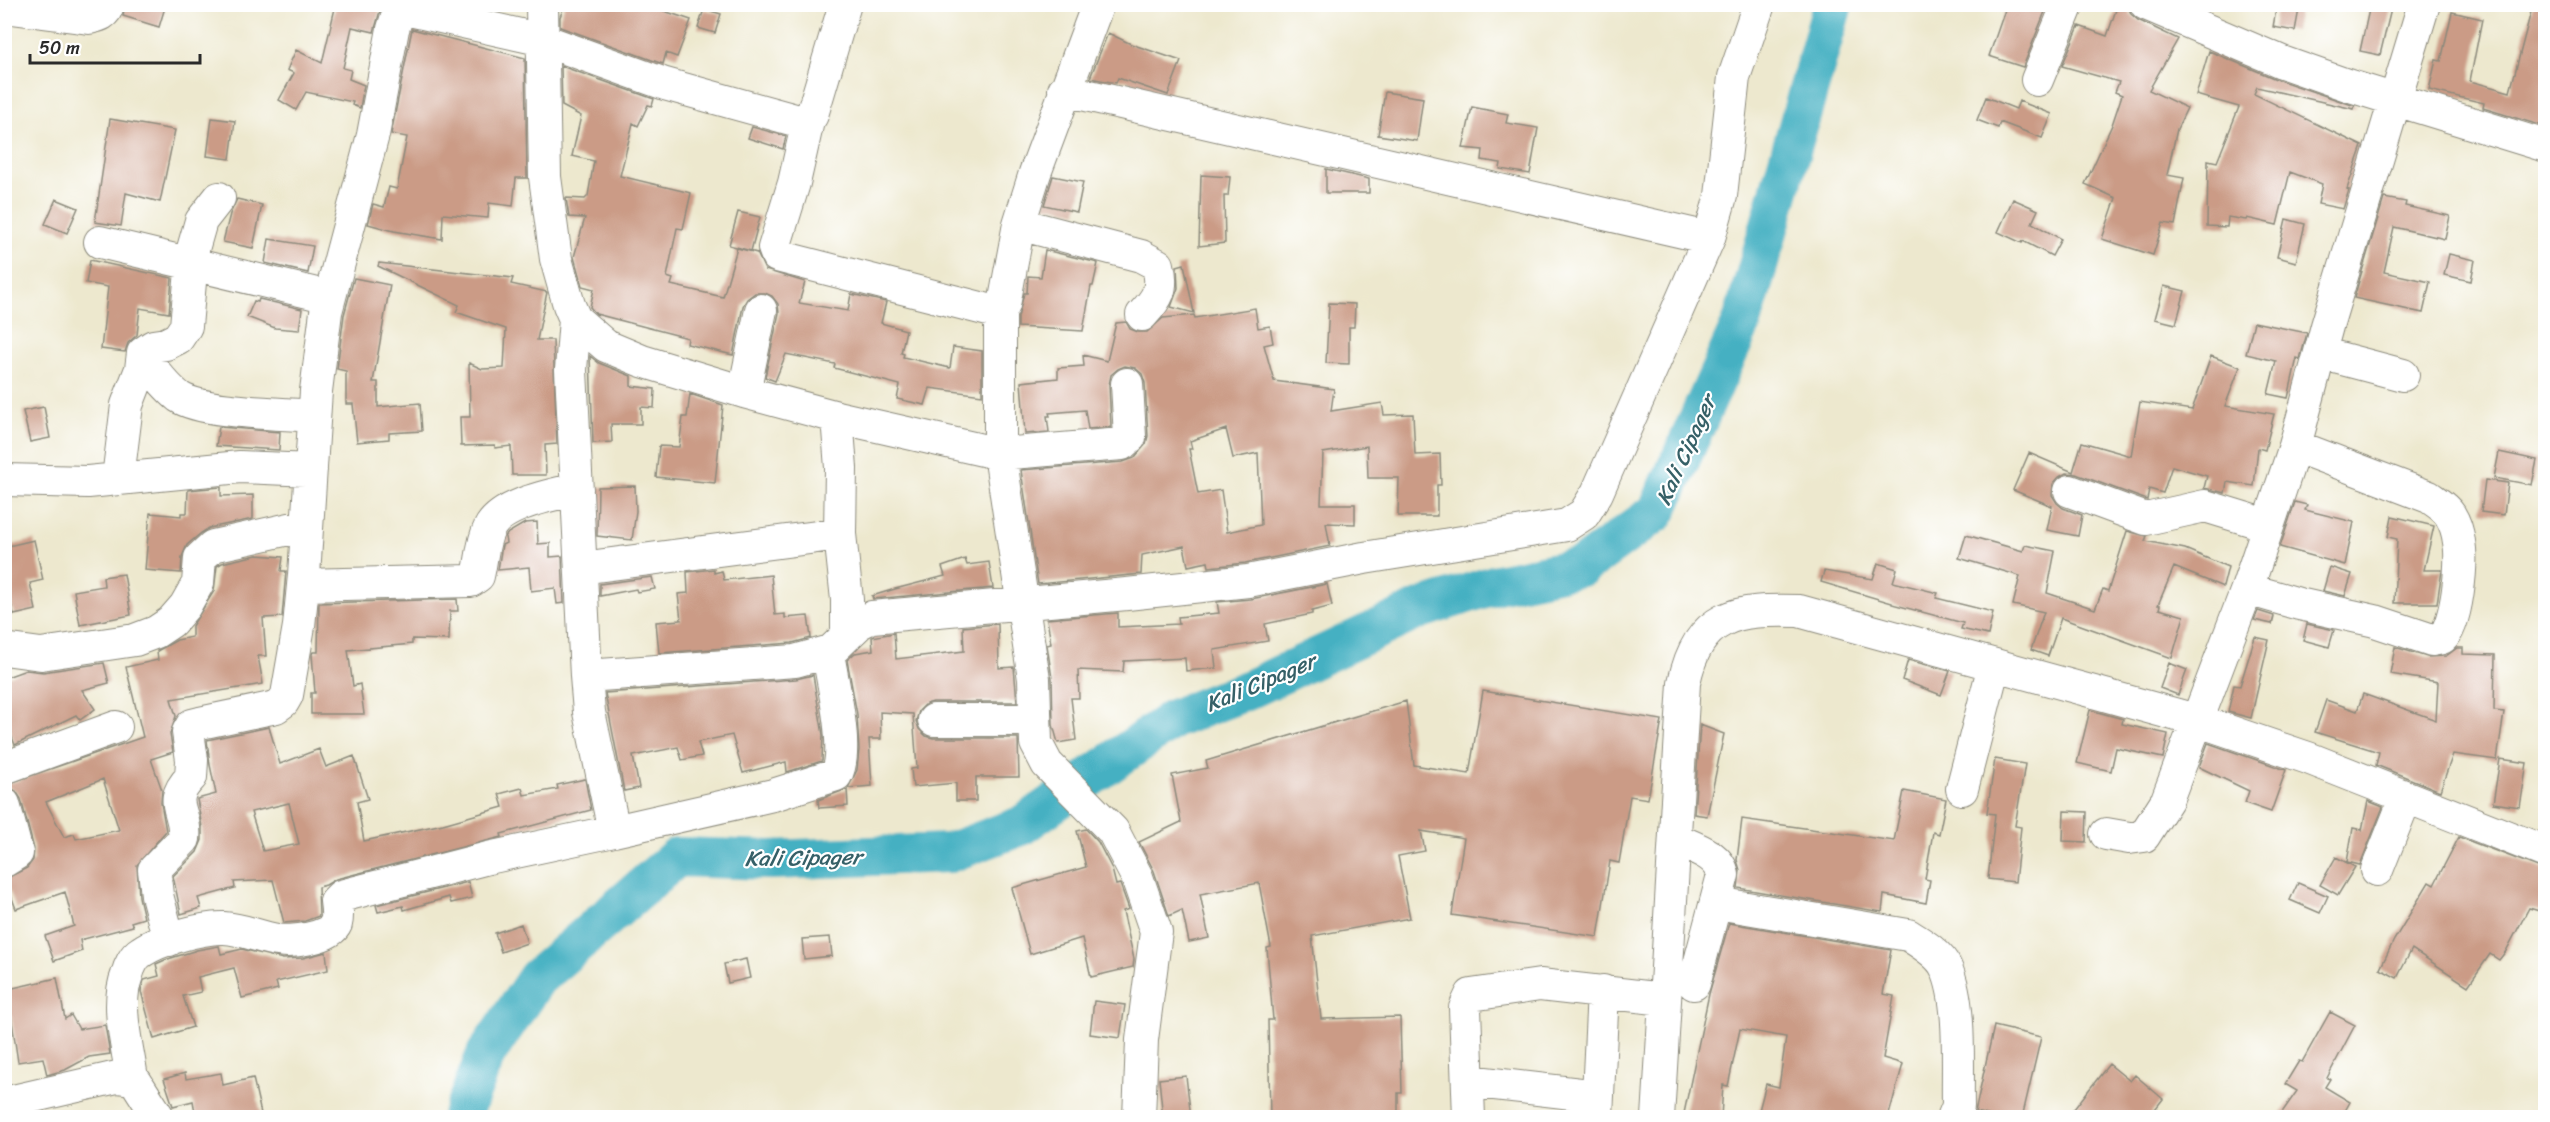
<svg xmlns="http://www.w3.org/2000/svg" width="2550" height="1122" viewBox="0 0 2550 1122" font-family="Sriracha,sans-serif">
	<rect width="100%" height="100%" fill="#fff"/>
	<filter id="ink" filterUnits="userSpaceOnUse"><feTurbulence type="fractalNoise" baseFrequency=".0167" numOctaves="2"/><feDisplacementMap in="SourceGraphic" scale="12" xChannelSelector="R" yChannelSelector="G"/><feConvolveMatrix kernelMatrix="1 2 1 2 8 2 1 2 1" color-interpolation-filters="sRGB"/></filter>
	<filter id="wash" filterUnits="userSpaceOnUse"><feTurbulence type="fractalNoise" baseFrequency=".008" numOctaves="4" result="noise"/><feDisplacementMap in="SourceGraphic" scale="24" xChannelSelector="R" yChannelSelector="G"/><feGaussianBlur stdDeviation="1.35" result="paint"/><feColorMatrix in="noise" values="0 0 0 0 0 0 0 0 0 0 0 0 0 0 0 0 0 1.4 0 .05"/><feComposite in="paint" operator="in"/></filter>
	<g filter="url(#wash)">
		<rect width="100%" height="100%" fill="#ede8ce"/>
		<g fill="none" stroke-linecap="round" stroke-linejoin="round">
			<path stroke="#44b0c2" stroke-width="40" d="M461 1118 486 1054 537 978 677 857 770 860 949 853 1021 826 1173 719 1248 690 1420 609 1497 584 1581 567 1657 512 1742 322 1833 4"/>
		</g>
		<g id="blocks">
			<path fill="#cb9b86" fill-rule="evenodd" d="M125 4H166L159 27 123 16Z
				M336 4H382L374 32 352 27 343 68 351 70 349 79 364 85 360 108 352 105 353 102 306 92 296 110 279 100 294 73 287 70 296 50 322 63Z
				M565 4H663L661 10 691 20 677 57 666 53 663 64 560 27V17Z
				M2007 4H2048L2023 67 1989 56Z
				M2118 4 2128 6 2131 14 2138 20 2178 39 2149 90 2187 108 2177 129 2167 175 2184 178 2175 225 2163 223 2153 255 2102 239 2116 198 2085 184 2112 125 2122 95 2115 92 2119 82 2062 66 2079 26 2107 36Z
				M2277 4H2300L2295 31 2273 27Z
				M2533 4H2546V127L2483 108 2484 103 2429 90 2436 60 2441 61 2452 12 2482 19 2470 81 2510 92Z
				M2370 5 2391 9 2380 55 2360 51Z
				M704 9 721 14 715 33 698 28Z
				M412 29 525 58 527 178H516L513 206 489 203 488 218 443 214 442 239 394 231 368 224 373 204 384 207 389 187 397 189 407 137 391 134Z
				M1108 33 1131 44 1181 61 1168 95 1118 78 1116 83 1090 78Z
				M2209 51 2276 79 2355 106 2354 109 2257 87 2254 94 2362 146 2347 189 2349 190 2343 209 2318 204 2322 184 2290 172 2277 225 2247 218 2246 220 2228 217 2227 227 2207 226 2208 160 2217 162 2239 107 2196 95Z
				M561 66 654 99 652 106 648 105 638 126 633 123 620 176 691 193 683 229 677 228 667 277 673 279 671 285 723 297 737 248 757 253 765 270 805 282 799 303 848 311 851 294 886 302 881 323 906 330 901 353 904 354 903 357 950 368 953 347 982 351V395L930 388 925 405 897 399 900 385 834 368 835 364 786 354 775 381 765 377 779 313 778 304 772 296 765 293H755L747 299 743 306 733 355 687 344 688 338 596 314 590 307 594 289 582 286 574 257 585 218 569 217 566 198 585 199 588 196 594 161 572 156 581 116 562 106Z
				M1385 92 1423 98 1417 141 1378 135Z
				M1986 97 2016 109 2019 101 2052 114 2042 138 2000 122 1998 128 1977 120Z
				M1472 107 1508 114 1506 123 1538 128 1530 174 1500 169 1501 163 1482 160 1483 150 1463 148Z
				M212 118 235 121 230 159 207 156Z
				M110 119 175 130 160 202 126 193 121 226 95 222Z
				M752 127 786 136 783 149 748 138Z
				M1326 169 1369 179V193H1326Z
				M1201 175 1230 177 1228 196H1224L1225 243 1199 246Z
				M1053 176 1083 182 1077 212 1044 205Z
				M2384 198 2406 202 2405 206 2450 216 2445 239 2394 227 2384 272 2430 282 2423 313 2354 298Z
				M56 199 78 208 67 233 45 224Z
				M237 199 262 205 253 248 223 242 230 214Z
				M2013 199 2038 210 2032 223 2061 239 2052 256 2023 241 2022 243 1998 232Z
				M738 212 760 217 751 251 729 245Z
				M2286 219 2305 224 2296 262 2277 257Z
				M269 239 313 246 308 273 265 263Z
				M1045 250 1098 263 1093 286H1091L1083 331 1018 327V317L1024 293H1027L1028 276 1041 277Z
				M2449 254 2475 260 2471 281 2444 275Z
				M90 260 172 278 169 313 140 308 137 335 128 343 125 352 101 349 108 287 86 283Z
				M379 263 513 278 511 284 547 292 537 340H553L557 444 545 445 546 475H512L511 446 495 448V445L461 446 460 417H470L469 363 482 369 504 368 506 329 456 312 459 305 378 266Z
				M1184 264 1194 313 1171 307 1178 288 1177 266Z
				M354 278 390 285 373 382H378V407L420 403 422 431 389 433V439L357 442 353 404H346V371L337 369 344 315Z
				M2164 286 2185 291 2176 324 2155 319Z
				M259 299 302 309 299 330 275 328 247 317 254 301 258 302Z
				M1329 303 1355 304 1354 327H1349V364L1326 363Z
				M1255 308 1258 328 1270 326 1273 343 1264 345 1274 381 1334 389 1331 411 1382 403 1384 415 1413 414 1415 455 1440 454 1441 485H1437V516H1398L1399 478H1368L1367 446 1323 453 1321 504H1355V524L1326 523 1330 546 1245 563 1209 567 1208 562 1188 566 1184 546 1142 555 1141 574 1038 584 1021 470 1123 462 1134 458 1146 444 1148 436 1145 383 1142 374 1135 368 1125 366 1118 369 1111 375 1109 385 1111 427 1088 429 1085 410 1049 413 1050 416H1047L1049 432 1025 434 1021 382 1058 378V368L1084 366 1083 355 1107 361 1116 323 1126 322 1130 329 1138 332H1147L1163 318 1194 315 1195 318ZM1226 429 1233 458 1258 453 1261 525 1227 532 1221 490 1198 494 1189 449H1192L1190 441Z
				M2254 322 2307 333 2300 359 2297 358 2288 398 2268 394 2276 361 2246 354Z
				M590 356 599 363 631 376V386L655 389 654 408 641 407V424H611L612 442 593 443Z
				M2211 356 2240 367 2225 406 2274 414 2265 450 2258 448 2254 486 2227 482 2225 493 2204 488 2207 476 2172 466 2163 493 2149 489 2147 500 2076 474 2066 473 2059 477 2053 484 2052 495 2057 503 2063 508 2082 515 2078 536 2047 530 2052 506 2013 490 2029 453 2073 472 2082 442 2131 456 2140 402 2192 410Z
				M690 394 723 405 715 483 656 477 659 446 679 447 683 417H687Z
				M44 407 50 438 30 442 23 411Z
				M219 427 280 432 279 450 216 446Z
				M2499 452 2537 460 2532 485 2494 478Z
				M2485 480 2508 483 2504 515 2481 512Z
				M635 486 636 511 632 540 597 536 598 487Z
				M221 487V496L253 495V519L209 528 201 533 187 545 182 557 181 573 145 570 150 513 181 516V513H187L188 490Z
				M2295 502 2307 505 2305 510 2354 522 2345 565 2280 547Z
				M2392 516 2434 526 2424 570H2442L2437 603H2394L2397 539 2388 537Z
				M537 522 538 544 550 543V557L562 556 564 603 557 604 555 588 531 591 529 567 498 570 502 545 506 543 505 537 508 533 525 523Z
				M2127 531 2147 536 2145 541 2185 549 2228 567 2223 587 2174 567 2158 605H2160L2159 609 2184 616 2172 658 2061 618 2048 656 2031 650 2044 612 2013 605 2020 576 1959 558 1966 535 2023 551 2025 545 2055 551 2047 593 2095 609 2103 589 2108 591Z
				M34 540 43 580 30 583 36 610 14 615 7 588 4 589V547Z
				M257 555 283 557 281 571H286L282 617 263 618 266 656H258L263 684 171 699 176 716 170 734 173 752 151 759 162 790 161 803 166 831 137 865 139 897 144 918 131 922 133 926 80 940 82 951 54 961 45 936 74 926 65 892 16 909 5 879 27 868 33 860 34 849 21 799 16 791 4 785 143 737 126 667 158 660 157 651 177 640 192 637V626L214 591 217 566 222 563ZM103 779 119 830 76 839 74 834 64 837 46 802Z
				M965 559 967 565 989 562 993 588 873 599 872 596 895 589 945 576 942 567Z
				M1878 563 1897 569 1893 582 1938 593 1936 598 1993 612 1988 635 1961 629 1963 623 1892 604V603L1821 582 1824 571 1873 579Z
				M2330 567 2352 574 2345 596 2323 591Z
				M714 569V573L722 571 724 580 771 575 775 615 785 614V618L808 616 811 638 792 643 659 653 656 622 681 620 678 594 688 593 687 572Z
				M124 574 131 615 80 625 74 591 104 586 103 577Z
				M652 577 655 589 637 592 636 589 600 596V584Z
				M1327 584 1332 606 1312 611V614L1265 624 1268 641 1214 650 1216 668 1186 671 1185 658 1124 661 1123 672 1078 670 1079 698H1071L1076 740 1058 743 1053 725 1052 678 1047 645 1051 644 1047 619 1118 613V627L1179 624 1178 617 1219 613 1217 602 1251 599Z
				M457 599 458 611H450L449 640 412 639V644L348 650 353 686 360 684 364 714H311V693H315L312 654 313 652H318L319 603Z
				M2258 611 2274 616 2272 624 2254 620Z
				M998 624 999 668 1014 667 1017 702H933L926 704 919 711 916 721 919 729 926 736 933 738H1018L1019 777H976V801H956V783L913 787 911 769 917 768 913 714 880 712 881 739H869L872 786 848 788 857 770 859 750 857 714 847 660 855 653 873 650 872 637 894 633 896 659 964 651 963 627Z
				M2307 624 2334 630 2329 647 2303 640Z
				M2255 637 2269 640 2251 718 2228 712 2234 685 2240 686Z
				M2395 647 2427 657 2446 656 2457 648H2463V654L2495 655 2494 711 2504 712 2497 760 2453 754 2440 791 2376 765 2379 752 2315 732 2326 700 2357 711 2363 694 2436 720 2438 682 2390 674Z
				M1908 660 1950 671 1941 695 1902 680Z
				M104 663 109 683 82 690 95 709 80 720 76 715 15 745 4 717V678L26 670 43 672Z
				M2169 663 2187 670 2178 695 2160 688Z
				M813 675 823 735 822 761 787 772 786 762 743 773 732 735 698 742 702 756 682 760 678 747 633 756 639 788 624 791 605 693 796 679Z
				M1483 691 1662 720 1648 799 1630 796 1619 863 1610 861 1598 937 1452 915 1464 838 1421 831 1425 851 1398 856 1410 918 1312 936 1321 1019 1400 1017 1402 1093H1398V1118H1270L1268 1020H1273L1267 948 1271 947 1259 883 1200 894 1209 938 1189 942 1182 910 1169 916 1154 871 1139 842 1181 822 1172 775 1208 768 1206 761 1406 701 1414 765 1469 774Z
				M2090 710 2123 719 2122 724 2168 734 2163 758 2116 748 2111 771 2077 763Z
				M1700 725 1724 734 1707 816 1694 814Z
				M269 727 280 764 319 749 326 767 354 756 368 799 357 802 364 841 443 824 503 807 499 794 522 788 524 795 558 789 557 785 585 779 591 810 501 834 502 837 336 879 326 885 318 887 319 916 305 921 284 923 273 880 234 882 235 888 198 898 201 908 181 914 173 876 197 852 202 840V827L197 799 216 794 210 765 207 740ZM289 803 299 844 263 851 251 812Z
				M2208 743 2286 770 2271 812 2245 803 2249 791 2199 767Z
				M1995 759 2025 764 2015 826 2021 827 2015 882 1988 879 1995 814 1987 813Z
				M2500 759 2527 763 2520 807 2493 803Z
				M847 789 848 806 819 808 818 800Z
				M1904 791 1946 799 1939 834 1933 832 1925 879 1930 880 1926 903 1884 895 1882 912 1738 888 1740 870 1737 860 1742 819 1894 841Z
				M2368 801 2383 807 2360 865 2347 862 2353 828 2362 830Z
				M2064 811 2087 812 2086 842 2063 841Z
				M1086 829 1098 842 1112 869 1116 885 1120 884 1129 909 1123 911 1134 959 1133 967 1091 977 1082 938 1030 954 1012 888 1086 867 1077 831Z
				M2459 837 2546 870V913L2529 908 2506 951 2499 960 2490 954 2468 986 2412 949 2397 978 2380 969 2394 940 2429 882 2434 885Z
				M2336 857 2355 867 2338 895 2320 885Z
				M468 882 472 898 451 903 449 897 404 910 403 906 378 912 376 905Z
				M2298 883 2328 896 2320 913 2290 900Z
				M1729 923 1891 950 1883 994 1894 996 1883 1058 1903 1064 1888 1118H1757L1766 1084 1779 1087 1786 1037 1740 1029 1728 1086 1723 1085 1721 1118H1683L1709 994Z
				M521 924 527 943 501 952 495 933Z
				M830 937 832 956 804 959 802 939Z
				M219 946 221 954 242 949 283 959 303 958 326 952 328 970 276 982 278 989 242 998 234 968 198 977 201 992 183 996 193 1027 154 1039 141 991 144 980 159 976 156 964 165 960 197 950Z
				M746 959 750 978 728 983 724 964Z
				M57 978 65 1019 71 1015 79 1029 105 1025 110 1054 89 1057 65 1070 47 1075 43 1058 18 1062 11 1015 4 1017V990Z
				M1094 1001 1125 1005 1120 1038 1090 1034Z
				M2330 1012 2355 1025 2327 1078 2330 1079 2325 1087 2350 1102 2341 1118H2278L2297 1091 2285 1084 2299 1061 2302 1062Z
				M1994 1026 2041 1037 2022 1118H2000L1975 1112Z
				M2109 1064 2130 1081 2135 1075 2163 1099 2148 1118H2067Z
				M185 1073 186 1079 221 1073 223 1085 253 1078 262 1118H196L193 1101 173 1106 164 1079Z
				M1186 1076 1191 1118H1163L1159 1079Z"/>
		</g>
	</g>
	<g filter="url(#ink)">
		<use href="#blocks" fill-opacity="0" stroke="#8c8a7c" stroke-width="1.5"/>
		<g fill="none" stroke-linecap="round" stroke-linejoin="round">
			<defs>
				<path id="minor" d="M542 4 545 177 556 259 569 305 575 319 606 346 642 361 744 392 837 417 1000 454 1122 444 1130 437 1127 384
					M1098 4 1035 173 1019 224 1004 305 1000 313V454L1034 679 1036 743 1047 764 1113 831 1137 877 1156 932 1142 1040 1139 1118
					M2146 4 2282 62 2347 85 2546 146
					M4 7 89 18C98 16 106 15 108 4
					M400 8 543 40 665 84 802 122 808 121 812 115 845 4
					M2037 80 2068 4
					M1064 90 1709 238
					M808 121 794 183 774 248 777 256 1000 313
					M1019 224 1141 256 1158 265C1164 289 1158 298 1142 315
					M100 242 329 297
					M2320 353 2403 375
					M144 359C155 372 166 387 179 397 203 413 283 413 314 416
					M744 392 761 310
					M837 417 841 468 840 534 847 600V635
					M118 478 127 405 141 369 143 353 153 346 166 344 178 338 186 326 193 249 201 221 219 198
					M4 480 88 482 240 467 311 470
					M2070 491 2146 519 2205 506 2267 525
					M581 568 840 534
					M303 585 471 581 478 576C482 560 482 543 489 529 500 504 553 495 577 489
					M2247 589 2299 604 2375 621 2432 640 2442 638C2457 625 2463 562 2459 542 2458 534 2455 523 2450 515 2445 507 2436 502 2429 497L2295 446
					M4 649 41 654 135 640 156 632 171 622 185 606 198 583 200 558 213 546 307 525
					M586 676 795 661 831 651 860 623 872 617 1127 594 1248 581 1364 558 1567 525 1584 514 1597 493 1709 238 1721 196 1734 77 1759 4
					M934 720H1035
					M4 768 116 727
					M1962 789 1994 665
					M4 804 17 853 4 861
					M614 831 773 795 836 775C850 752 832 681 828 653
					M2106 834 2129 838 2144 836 2167 800 2247 589 2295 446 2327 326 2424 4
					M1675 839C1692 847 1720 854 1723 875L1694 984
					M2377 870 2406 797
					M1717 903 1908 935C1921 943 1940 954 1946 968 1962 1003 1957 1066 1958 1106L1953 1118
					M169 940 157 895 154 870 184 839C188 810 165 804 191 777L192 760 188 732 192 725 200 723 276 707 283 702 287 695 299 626 304 575 316 391 326 312 373 135 393 29 401 4
					M132 1079C128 1047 115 1006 127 975 129 967 134 956 141 952 158 940 203 927 224 928 243 929 259 937 277 940 290 943 330 938 336 924 338 917 337 908 336 901L341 896 488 858 614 831 589 712 586 676 571 370 575 319
					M1468 1081 1598 1096
					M4 1103 117 1077 132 1079 136 1082 159 1118
					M1597 1116 1603 991
					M1469 1118 1465 1008 1471 995 1540 985 1664 999
					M1658 1118 1684 683C1698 614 1736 609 1799 611L2199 721 2308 758 2546 852"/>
			</defs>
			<use href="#minor" stroke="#8c8a7c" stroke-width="34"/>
			<use href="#minor" stroke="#fff" stroke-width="32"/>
		</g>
	</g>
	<g text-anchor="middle" stroke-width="4.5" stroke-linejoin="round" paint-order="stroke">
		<g font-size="22" font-style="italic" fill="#356067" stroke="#fff">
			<text transform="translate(1685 450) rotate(-66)" y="8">Kali Cipager</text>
			<text transform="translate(1260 682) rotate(-23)" y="8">Kali Cipager</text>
			<text transform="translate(803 857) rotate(-1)" y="8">Kali Cipager</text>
		</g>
	</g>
	<rect width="2550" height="1122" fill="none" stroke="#fff" stroke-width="24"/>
	<path d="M30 54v9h170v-9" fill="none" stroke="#2b2b2b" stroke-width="3"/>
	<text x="39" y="54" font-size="18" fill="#2b2b2b" stroke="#ffffff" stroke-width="4.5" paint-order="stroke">50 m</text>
</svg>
